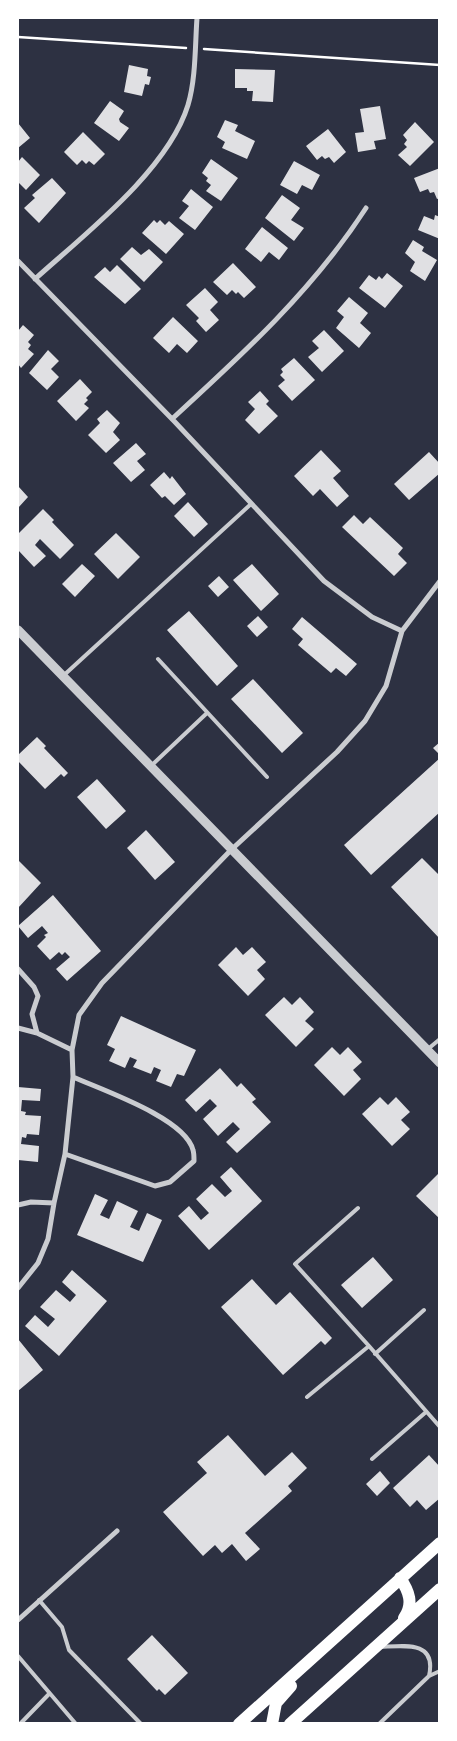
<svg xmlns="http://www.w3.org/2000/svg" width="457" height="1741" viewBox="0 0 457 1741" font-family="'Alegreya Sans',sans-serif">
	<rect width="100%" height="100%" fill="#2d3142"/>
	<path fill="#e0e0e3" d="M129 65 148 69 147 76 151 77 149 85 145 84 142 96 124 92Z
		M235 69 275 70 273 102 252 101 253 91H247V88H235Z
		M110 101 124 111 119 119 120 122 129 128 119 141 94 123Z
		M380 106 386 139 374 141 376 149 358 152 355 133 364 132 360 109Z
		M225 120 238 125 235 131 255 141 247 159 222 148 225 142 217 137Z
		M415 122 434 142 410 166 398 155 407 147 404 144 407 140 403 135Z
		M18 123 30 138 18 148Z
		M328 129 346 152 334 163 329 157 325 159 322 156 317 160 306 146Z
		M83 132 105 154 94 165 89 161 86 164 82 160 77 165 64 152Z
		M22 157 40 175 26 190 18 182V162Z
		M211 159 238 178 221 201 206 191 211 185 206 181 208 178 202 173Z
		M294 161 320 175 312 190 302 185 297 194 280 185Z
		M440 168V198L437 199 434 192 430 193 428 189 420 192 414 178Z
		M52 178 66 193 39 223 24 208 35 198 32 195Z
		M191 189 213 207 195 230 179 218 189 206 182 201Z
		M282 195 300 208 291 220 304 228 294 241 265 218Z
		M435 215 440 217V239L418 230 424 216 434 220Z
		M154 220 157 223 160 220 165 225 169 221 184 234 166 254 142 233Z
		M262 227 288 248 279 260 269 252 261 262 245 249Z
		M413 240 424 247 422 251 437 260 425 281 410 271 415 262 405 253Z
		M132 247 141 255 149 249 163 262 144 282 120 259Z
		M233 263 256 287 244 298 238 292 236 294 232 290 227 295 213 282Z
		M117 265 141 289 125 304 94 277 105 267 110 272Z
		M387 273 403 286 385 308 359 288 369 275 376 280 379 276 382 279Z
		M205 288 218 302 210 310 219 320 206 332 196 321 199 318 186 305Z
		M349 297 368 313 360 323 371 333 359 348 336 328 344 317 337 311Z
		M173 317 198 341 187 353 177 344 169 353 153 338Z
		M23 325 34 335 28 342 31 345 28 349 34 354 21 368 18 364V331Z
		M324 330 344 351 322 372 308 357 319 348 312 341Z
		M48 350 59 361 51 369 59 377 47 390 29 373Z
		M294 358 315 380 292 401 278 386 285 380 280 375 283 372 281 369Z
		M80 379 92 392 86 398 88 400 84 404 89 408 76 421 57 401Z
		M260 391 269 401 266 404 278 416 259 434 245 420 255 409 248 402Z
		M107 410 120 423 113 432 120 440 106 453 88 435 100 423 97 419Z
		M136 443 146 454 137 461 145 470 131 482 113 463Z
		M321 450 341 471 333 478 349 496 337 507 320 489 313 496 294 476Z
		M429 452 440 464V473L409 500 394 484Z
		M164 472 170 479 172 476 186 494 174 505 165 496 162 498 150 485Z
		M18 486 28 497 18 508Z
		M188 502 208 524 194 537 174 516Z
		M43 509 54 520 52 522 74 545 60 559 40 539 35 545 46 556 34 567 18 550V534Z
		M354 515 363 524 370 517 403 548 398 554 407 563 394 576 342 527Z
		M116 533 140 557 118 579 94 554Z
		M82 564 95 576 75 597 62 584Z
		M252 564 279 594 261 611 233 580Z
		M219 576 229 587 218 597 208 586Z
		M189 611 238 666 217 686 167 630Z
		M258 616 268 627 257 637 247 626Z
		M302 617 357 664 346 676 336 668 331 673 298 645 303 639 292 629Z
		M253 679 303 733 282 753 231 699Z
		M37 737 46 746 44 748 68 773 64 777 61 774 45 789 18 761V755Z
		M440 742V755L433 748Z
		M440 758V812L371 875 344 845Z
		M97 779 126 811 106 829 77 797Z
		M146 830 175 862 155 880 127 848Z
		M422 858 440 876V939L391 887Z
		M18 860 41 883 18 908Z
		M53 895 101 951 67 981 56 969 70 957 65 952 62 955 59 952 50 960 37 946 46 937 44 935 48 933 42 926 28 938 18 926Z
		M236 947 243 955 252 947 266 962 257 970 265 979 248 996 218 965Z
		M284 997 292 1005 300 997 314 1012 305 1021 314 1029 296 1047 265 1015Z
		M121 1016 196 1050 184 1076 177 1074 171 1087 156 1081 161 1070 154 1067 151 1074 133 1067 137 1060 130 1057 125 1068 109 1061 115 1049 107 1045Z
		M332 1047 340 1055 348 1047 362 1062 353 1070 361 1079 344 1096 314 1065Z
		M220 1068 237 1087 241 1083 256 1099 252 1102 271 1122 237 1153 226 1142 240 1129 233 1122 218 1136 203 1119 217 1106 210 1099 196 1112 185 1100Z
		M18 1087 41 1089 40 1101 22 1100 21 1111 26 1112 25 1115 41 1116 39 1135 27 1134 26 1138 22 1137 21 1144 39 1146 38 1162 18 1160Z
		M380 1097 388 1105 396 1097 410 1112 401 1120 410 1129 392 1146 362 1114Z
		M231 1167 262 1201 209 1250 178 1216 189 1206 201 1220 209 1213 196 1199 212 1184 225 1197 232 1191 220 1177Z
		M440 1172V1219L416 1196Z
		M95 1194 108 1200 100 1215 109 1219 117 1201 138 1211 130 1227 139 1231 147 1213 162 1220 143 1262 77 1235Z
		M373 1257 393 1280 362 1308 341 1285Z
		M72 1270 107 1301 59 1356 25 1326 35 1315 48 1327 55 1319 40 1307 56 1290 70 1302 76 1295 62 1282Z
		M252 1279 276 1305 290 1292 332 1338 325 1345 321 1341 283 1375 221 1307Z
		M18 1339 43 1370 18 1391Z
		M228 1435 265 1476 292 1452 307 1468 288 1486 292 1491 245 1533 260 1549 246 1561 232 1544 222 1553 215 1545 203 1556 163 1512 207 1473 197 1462Z
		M429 1455 440 1467V1498L426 1510 417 1500 410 1507 393 1488Z
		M380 1471 390 1483 377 1496 366 1484Z
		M152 1635 188 1673 165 1695 159 1689 157 1691 127 1659Z"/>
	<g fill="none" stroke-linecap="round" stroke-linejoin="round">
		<path stroke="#fff" stroke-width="2.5" d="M18 37 186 48
			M204 49 440 65"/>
		<path stroke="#caccd0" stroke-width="4" d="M158 659 267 777
			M63 676 251 504
			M152 765 207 713
			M428 1049 440 1039
			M358 1208 295 1264 369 1346
			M375 1354 424 1310
			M307 1397 369 1346 440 1427
			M372 1459 426 1412
			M39 1600 62 1627 69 1650 141 1724
			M380 1647C404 1646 437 1640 429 1676
			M18 1656 76 1724
			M20 1724 49 1694
			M379 1724 429 1676 440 1671"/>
		<path stroke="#caccd0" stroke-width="5" d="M18 261 174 421 324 581 372 617 402 631
			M35 279C85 234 168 170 188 105 196 78 195 45 197 18
			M172 419C243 354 313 290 366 208
			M18 969 34 987 38 996 32 1014 37 1033
			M18 1028 37 1033 72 1050
			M65 1154 155 1186 170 1182 194 1161C194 1158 194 1153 193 1150 185 1118 102 1090 73 1077
			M54 1203 65 1154 73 1077 72 1050 79 1015 102 983 231 850 337 752 365 721 386 686 402 631 440 581
			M18 1205 31 1202 54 1203 48 1239 38 1263 18 1288
			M18 1620 117 1531"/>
		<path stroke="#caccd0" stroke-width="9" d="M18 630 440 1063"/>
		<path stroke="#fff" stroke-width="12" d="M400 1578C409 1591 414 1604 404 1618
			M239 1724 440 1543
			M272 1724 276 1703 291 1686
			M290 1724 440 1589"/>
	</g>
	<rect width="457" height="1741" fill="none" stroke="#ffffff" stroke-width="38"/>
</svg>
